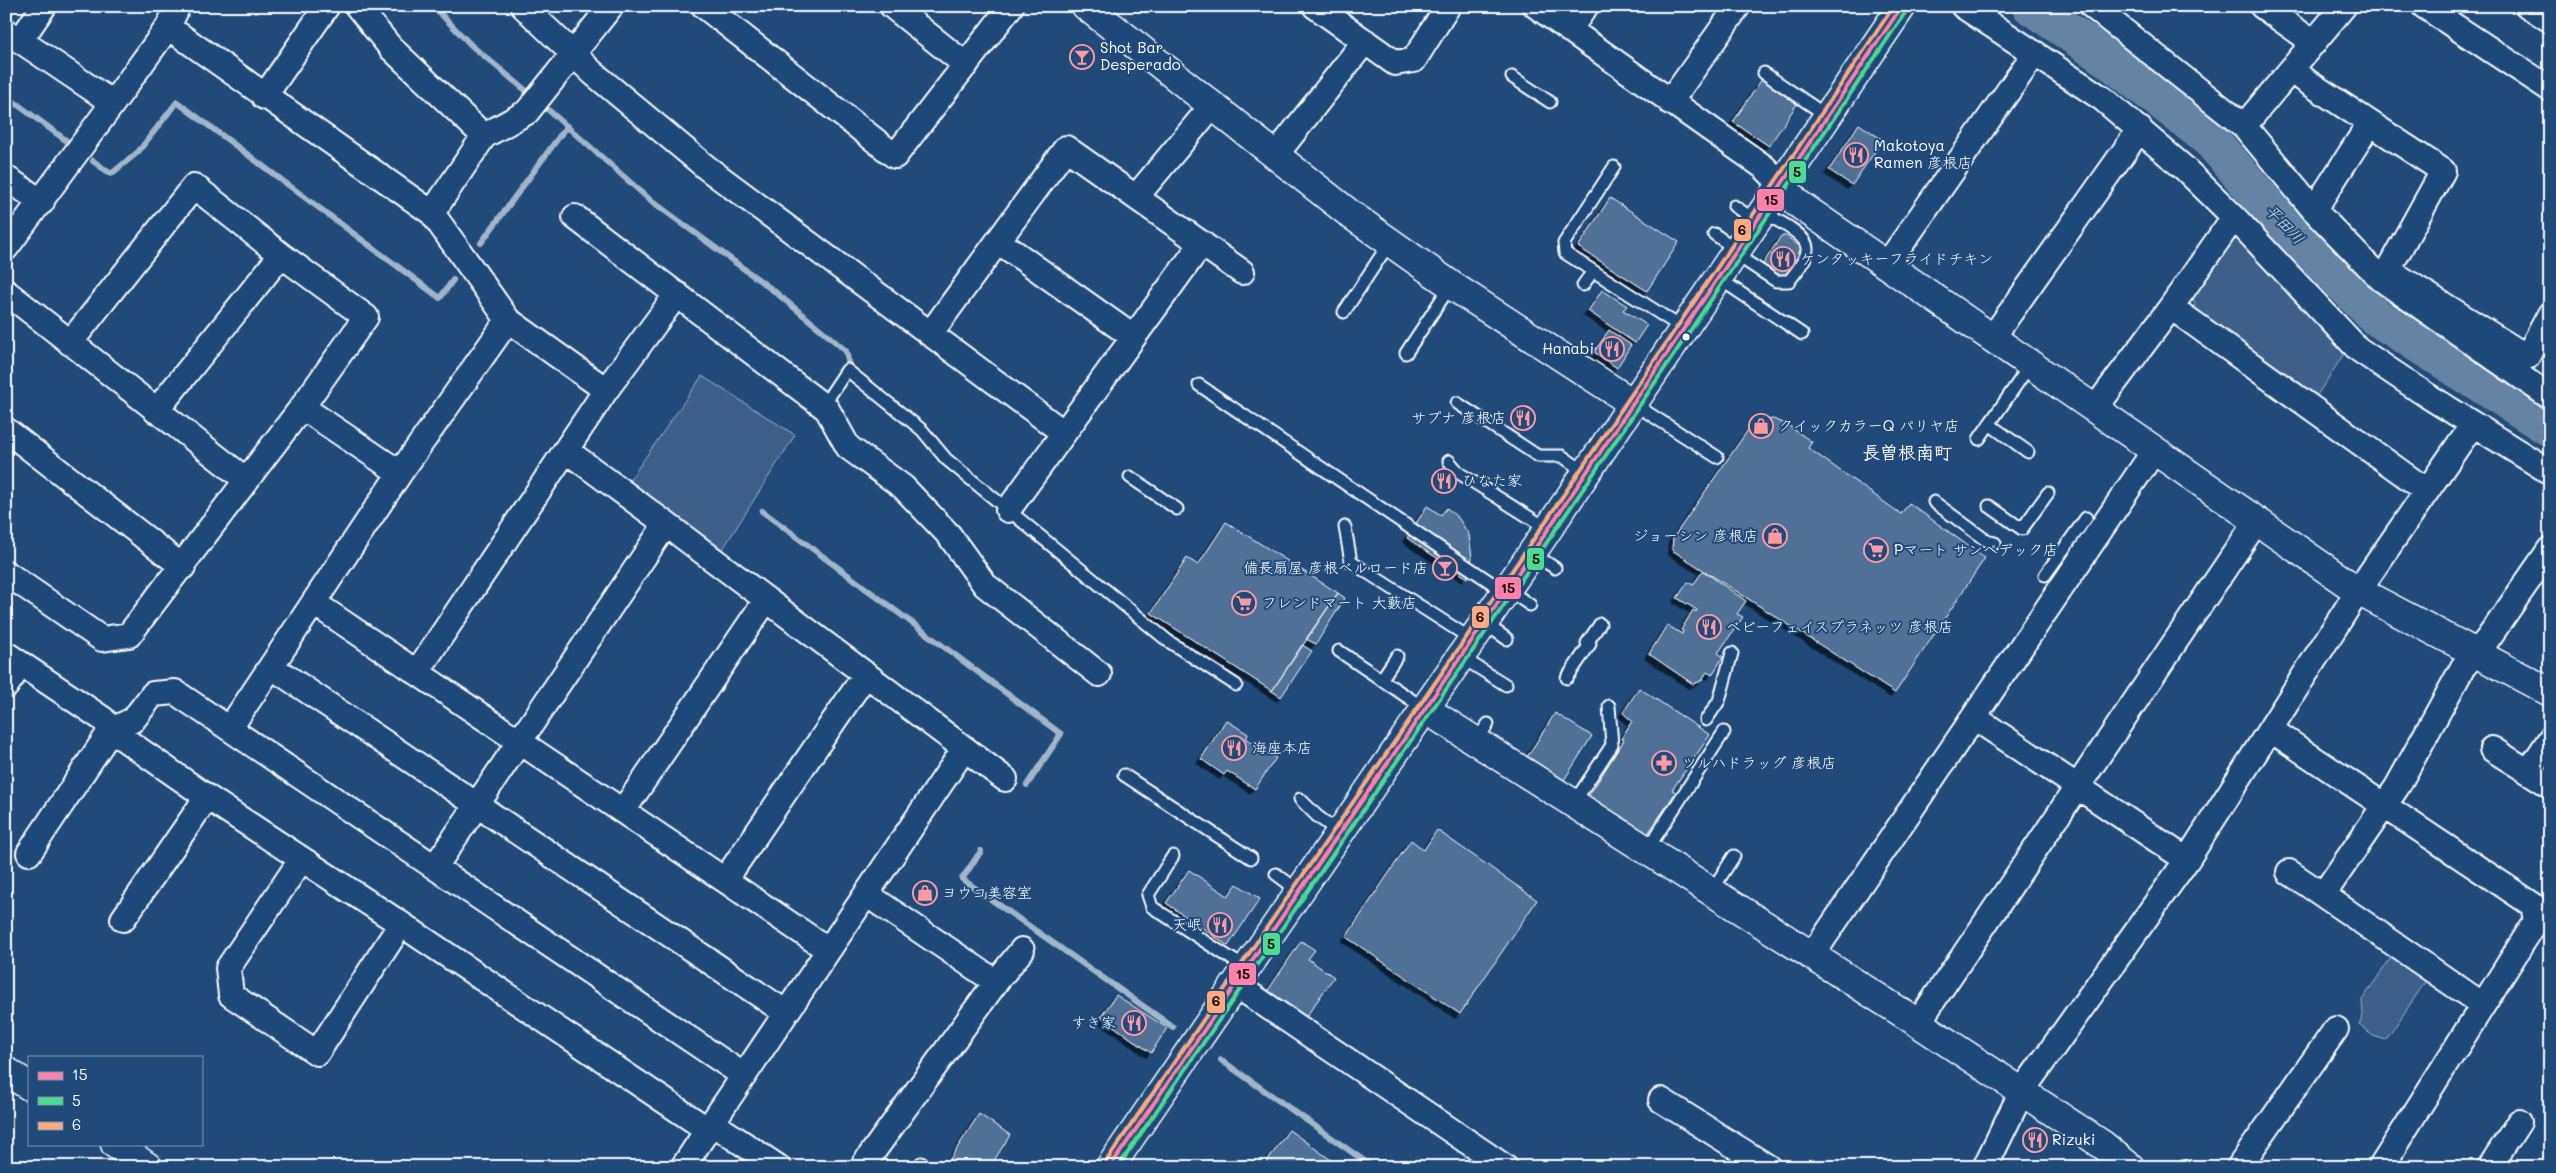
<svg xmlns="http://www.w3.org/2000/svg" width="2556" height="1173" viewBox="0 0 2556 1173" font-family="Mali,'Klee One',sans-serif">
	<defs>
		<filter id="shadow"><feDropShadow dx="-4.5" dy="4.5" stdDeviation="0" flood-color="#0009"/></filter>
	</defs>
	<rect width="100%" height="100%" fill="#1f4a7a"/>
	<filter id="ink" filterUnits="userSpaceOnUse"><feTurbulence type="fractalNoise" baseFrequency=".02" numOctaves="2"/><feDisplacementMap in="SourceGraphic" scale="10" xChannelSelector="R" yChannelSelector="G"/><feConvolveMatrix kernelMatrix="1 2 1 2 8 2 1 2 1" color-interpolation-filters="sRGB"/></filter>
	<g filter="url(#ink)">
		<path fill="#3c618b" stroke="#9eb0c5" d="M2232 235H2239L2349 346 2316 397 2196 309 2192 293Z
			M702 376 795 435 721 552 629 481Z
			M2392 956 2426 981 2386 1040 2373 1036 2359 1025 2363 1015 2362 1000Z"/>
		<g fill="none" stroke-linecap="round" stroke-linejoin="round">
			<path stroke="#a3b5c8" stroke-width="6" d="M433 6 472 46 529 93
				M6 96 71 144
				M545 107 649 199 774 291 825 333 846 351 849 365
				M93 161 111 174 138 152 177 102 440 298 453 280
				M481 243 567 126
				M762 511 1061 734 1027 785
				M981 851 962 879 1173 1027
				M1221 1060 1373 1167"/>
			<path stroke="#6583a4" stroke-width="38" d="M2031 6 2108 59 2210 139 2270 209 2376 317 2550 428"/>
		</g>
		<path fill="#507197" stroke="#fff" filter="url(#shadow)" d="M1762 79 1797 104 1769 146 1733 122Z
			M1859 124 1883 140 1852 185 1829 170Z
			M1610 198 1679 242 1647 291 1578 247Z
			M1781 236H1786L1803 249 1804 254 1787 276 1782 277 1764 267 1763 264Z
			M1602 290 1627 306 1623 310 1647 325 1635 343 1588 311Z
			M1609 330 1631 345 1617 368 1594 352Z
			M1773 419 1786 424 1812 442 1808 448 1901 514 1909 503 1985 558 1895 693 1672 550 1673 538 1750 427 1760 421Z
			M1427 506 1441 515 1447 508 1459 519 1469 535 1472 558 1467 578 1407 538Z
			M1226 522 1338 593 1272 691 1151 613 1187 558 1198 565Z
			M1703 571 1746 601 1737 614 1743 617 1718 653 1723 657 1712 675 1707 672 1701 681 1693 684 1649 654 1667 625 1682 634 1683 631 1681 630 1693 610 1696 612 1697 610 1677 598 1688 582 1693 585Z
			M1338 593 1345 598 1316 644 1306 639Z
			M1302 645 1312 651 1281 697 1272 691Z
			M1639 688 1710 735 1672 790 1676 792 1647 835 1588 797 1624 740 1621 739 1632 721 1623 713Z
			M1555 713 1592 736 1564 780 1527 757Z
			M1226 720 1248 734 1246 739 1276 758 1255 789 1227 771 1224 775 1201 759Z
			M1437 830 1537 900 1460 1014 1346 937 1411 840 1424 850Z
			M1189 870 1228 896 1237 884 1260 899 1228 946 1166 903Z
			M1301 941 1315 950 1308 959 1334 977 1306 1017 1267 992Z
			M1116 995 1167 1028 1151 1053 1101 1017Z
			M979 1114 1010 1135 990 1167H945Z
			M1289 1130 1341 1167H1263Z"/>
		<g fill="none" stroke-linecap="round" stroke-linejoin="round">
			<defs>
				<path id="lane" d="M1764 73 1827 116
					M1512 77 1550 102
					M1614 167 1564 243 1565 253 1684 329
					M1734 206 1756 221
					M1714 234 1737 250
					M1735 254 1776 281H1789C1796 272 1807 260 1807 249 1808 234 1774 219 1762 212
					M1718 278 1802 334
					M1583 285 1593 271
					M1344 312 1390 242
					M1406 353 1451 285
					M1199 385 1505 592
					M1457 403 1538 456H1562L1586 473
					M1634 404 1717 457
					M823 406 847 370 922 430 946 459 1168 641 1236 685
					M1989 424 2028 452
					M1979 439 2030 365
					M1449 461 1459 473 1548 529
					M1130 477 1177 509
					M1934 502 1987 541 1995 543
					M1989 506 2022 529 2048 493
					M1345 527 1351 562 1473 640
					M1532 553 1555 568
					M2045 575 2086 518
					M1507 589 1530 605
					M1484 623 1507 639
					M1587 643 1600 624
					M1339 651 1425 709
					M1461 657 1506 685
					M1567 678 1590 644
					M1381 680 1397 656
					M1706 720 1719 701 1732 653
					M1476 741 1488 724
					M1124 775 1251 858
					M1300 799 1317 816 1340 833
					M1573 804 1612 745 1609 706
					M1647 850 1724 732
					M1173 856 1148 895 1152 907 1247 969
					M1276 874 1300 892
					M1711 892 1734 856
					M921 1163 927 1167"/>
				<path id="street" d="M357 6 391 48 484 136
					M523 6 593 73 707 168 1064 433
					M704 6 895 156 1011 6
					M892 6 966 65
					M1315 6 1395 63 1414 60 1448 6
					M1536 6 1764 167 1781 184
					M1963 6 2103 99 2184 168 2234 217 2358 349 2428 396 2550 472
					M2092 6 2244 126 2314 210 2381 279 2550 397
					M2262 6 2314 43
					M2424 6 2550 89
					M2528 6 2550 20
					M168 27 432 213 508 320 606 390
					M1569 30 1586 6
					M6 31 113 103
					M20 41 44 6
					M2291 71 2443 171 2388 270 2527 357 2550 314
					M264 97 327 6
					M1670 102 1738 6
					M2244 126 2344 6
					M1275 156 1365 41
					M6 178 42 202
					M1136 197 1211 107
					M2314 210 2370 123
					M432 213 484 136 527 112 611 6
					M575 217 827 409 848 447 903 487 949 535 985 585 1099 674
					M998 241 1133 337
					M6 248 113 103 168 27 178 6
					M1886 266 2035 53
					M6 292 246 480
					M2171 307 2427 491
					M930 334 1066 148 1242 272
					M1993 337 2140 129
					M302 407 400 473
					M2094 410 2171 307 2234 217
					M156 411 281 255
					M6 430 183 567
					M567 451 666 524 1005 779
					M1008 510 1202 243
					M6 573 102 639 129 635 302 407 366 317 281 255 194 186 70 343
					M314 603 827 949
					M6 654 103 719 111 730 207 797 401 924 708 1130
					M272 667 785 1012
					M417 672 606 390 677 294
					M6 686 21 664
					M1975 718 2187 860
					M230 728 400 473 508 320
					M2271 730 2533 905 2536 921 2381 1167
					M2492 749 2550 785
					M2529 771 2550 739
					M623 811 766 600
					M29 853 111 730 133 720 153 694 175 692 743 1075
					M301 860 228 968 231 995 317 1053 401 924
					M435 867 666 524
					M2289 872 2323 895
					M725 880 866 674
					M123 919 207 797
					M1811 957 2154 451
					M996 982 1022 950
					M1236 985 1505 1167
					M2483 1005 2323 895 2397 787 2463 667 2487 640 2550 549
					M1918 1023 2256 522
					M1661 1100 1768 1167
					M683 1167 712 1123
					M778 1167 712 1123 964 749
					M862 1167 996 982 866 894
					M1985 1167 2022 1091 2187 860 2358 591 2473 424
					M2239 1167 2336 1029
					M2490 1167 2519 1122"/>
				<path id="secondary" d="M1086 6 1350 214 1451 285 1634 404
					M1781 184 1797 203 2358 591 2550 692
					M1425 709 1918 1023 2103 1145 2130 1167
					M6 1071 29 1086
					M115 1144 148 1167"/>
				<path id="primary" d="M1110 1167 1532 553 1902 6"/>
			</defs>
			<use href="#lane" stroke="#fff" stroke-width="15"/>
			<use href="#street" stroke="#fff" stroke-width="28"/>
			<use href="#secondary" stroke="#fff" stroke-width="31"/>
			<use href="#primary" stroke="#fff" stroke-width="31"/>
			<use href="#lane" stroke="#1f4a7a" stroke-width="11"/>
			<use href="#street" stroke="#1f4a7a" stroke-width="24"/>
			<use href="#secondary" stroke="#1f4a7a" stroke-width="28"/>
			<use href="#primary" stroke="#1f4a7a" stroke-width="28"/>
			<defs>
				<path id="bus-1" d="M1110 1167 1532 553 1902 6"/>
				<path id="bus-2" d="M1118 1167 1537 557 1907 10"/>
				<path id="bus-3" d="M1105 1163 1527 549 1894 6"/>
			</defs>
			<use href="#bus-1" stroke="#1f4a7a" stroke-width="8"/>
			<use href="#bus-2" stroke="#1f4a7a" stroke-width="8"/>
			<use href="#bus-3" stroke="#1f4a7a" stroke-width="8"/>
			<use href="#bus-1" stroke="#ff80ab" stroke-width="4"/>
			<use href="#bus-2" stroke="#4ddb92" stroke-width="4"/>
			<use href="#bus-3" stroke="#ffa980" stroke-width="4"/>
		</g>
	</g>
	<defs>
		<symbol id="bar-ring" viewBox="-11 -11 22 22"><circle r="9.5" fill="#1f4a7a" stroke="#ff9aa2" stroke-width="1.5"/><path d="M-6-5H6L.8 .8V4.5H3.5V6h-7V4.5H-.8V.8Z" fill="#ff9aa2"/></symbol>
		<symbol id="restaurant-ring" viewBox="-11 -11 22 22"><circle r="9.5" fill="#1f4a7a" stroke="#ff9aa2" stroke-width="1.5"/><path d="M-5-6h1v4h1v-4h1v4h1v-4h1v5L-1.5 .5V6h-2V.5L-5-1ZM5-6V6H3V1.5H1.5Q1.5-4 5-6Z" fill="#ff9aa2"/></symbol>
		<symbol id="shop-ring" viewBox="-11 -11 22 22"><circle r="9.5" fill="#1f4a7a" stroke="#ff9aa2" stroke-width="1.5"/><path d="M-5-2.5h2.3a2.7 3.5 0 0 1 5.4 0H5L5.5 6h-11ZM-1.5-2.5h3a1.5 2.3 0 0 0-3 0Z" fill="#ff9aa2"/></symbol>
		<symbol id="supermarket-ring" viewBox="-11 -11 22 22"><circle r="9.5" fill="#1f4a7a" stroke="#ff9aa2" stroke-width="1.5"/><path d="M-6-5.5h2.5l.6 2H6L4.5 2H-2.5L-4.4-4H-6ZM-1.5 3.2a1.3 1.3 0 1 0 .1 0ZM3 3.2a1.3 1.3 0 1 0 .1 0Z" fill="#ff9aa2"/></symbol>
		<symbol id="pharmacy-ring" viewBox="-11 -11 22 22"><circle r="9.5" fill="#1f4a7a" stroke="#ff9aa2" stroke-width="1.5"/><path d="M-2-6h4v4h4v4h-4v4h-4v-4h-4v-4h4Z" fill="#ff9aa2"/></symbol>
	</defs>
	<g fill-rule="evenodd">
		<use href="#bar-ring" x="1068" y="43" width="28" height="28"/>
		<use href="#restaurant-ring" x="1842" y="141" width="28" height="28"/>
		<use href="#restaurant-ring" x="1769" y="245" width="28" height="28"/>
		<use href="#restaurant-ring" x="1598" y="335" width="28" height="28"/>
		<use href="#restaurant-ring" x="1509" y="404" width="28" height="28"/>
		<use href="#shop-ring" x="1747" y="412" width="28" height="28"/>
		<use href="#restaurant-ring" x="1430" y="467" width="28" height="28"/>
		<use href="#shop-ring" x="1761" y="522" width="28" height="28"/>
		<use href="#supermarket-ring" x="1862" y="536" width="28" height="28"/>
		<use href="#bar-ring" x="1431" y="554" width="28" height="28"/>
		<use href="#supermarket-ring" x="1230" y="589" width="28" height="28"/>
		<use href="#restaurant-ring" x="1695" y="613" width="28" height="28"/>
		<use href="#restaurant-ring" x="1220" y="734" width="28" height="28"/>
		<use href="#pharmacy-ring" x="1650" y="749" width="28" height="28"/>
		<use href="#shop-ring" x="911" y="879" width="28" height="28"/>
		<use href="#restaurant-ring" x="1206" y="911" width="28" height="28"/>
		<use href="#restaurant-ring" x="1120" y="1009" width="28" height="28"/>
		<use href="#restaurant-ring" x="2021" y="1126" width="28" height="28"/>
	</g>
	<circle fill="#fff" stroke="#1f4a7a" stroke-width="2" cx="1686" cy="337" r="4.5"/>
	<g text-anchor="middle" stroke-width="4" stroke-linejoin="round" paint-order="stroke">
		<g font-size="15" fill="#fff" stroke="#1f4a7a" text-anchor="start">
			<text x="1100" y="53">Shot Bar<tspan x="1100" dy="17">Desperado</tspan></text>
			<text x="1874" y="151">Makotoya<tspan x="1874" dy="17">Ramen 彦根店</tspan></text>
			<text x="1800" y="264">ケンタッキーフライドチキン</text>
			<text x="1594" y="354" text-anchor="end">Hanabi</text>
			<text x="1506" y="423" text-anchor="end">サプナ 彦根店</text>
			<text x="1778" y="431">クイックカラーQ パリヤ店</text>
			<text x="1462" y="486">ひなた家</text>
			<text x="1758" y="541" text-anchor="end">ジョーシン 彦根店</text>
			<text x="1894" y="555">Pマート サンペデック店</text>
			<text x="1428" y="573" text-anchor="end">備長扇屋 彦根ベルロード店</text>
			<text x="1262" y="608">フレンドマート 大藪店</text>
			<text x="1726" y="632">ベビーフェイスプラネッツ 彦根店</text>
			<text x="1252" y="753">海座本店</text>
			<text x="1682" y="768">ツルハドラッグ 彦根店</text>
			<text x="942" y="898">ヨウコ美容室</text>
			<text x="1202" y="930" text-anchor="end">天岷</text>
			<text x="1116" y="1028" text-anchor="end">すき家</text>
			<text x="2052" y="1145">Rizuki</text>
		</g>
		<g font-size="16" font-style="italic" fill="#d8e0e8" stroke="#1f4a7a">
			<text transform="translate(2285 224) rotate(46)" y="6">平田川</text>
		</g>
		<g font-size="18" font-weight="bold" fill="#fff" stroke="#1f4a7a">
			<text x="1907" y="459">長曽根南町</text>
		</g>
	</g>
	<g stroke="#1f4a7a" stroke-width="2">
		<rect x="1788" y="160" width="19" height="24" rx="5" fill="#4ddb92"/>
		<rect x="1756" y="188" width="29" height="24" rx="5" fill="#ff80ab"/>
		<rect x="1733" y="218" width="19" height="24" rx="5" fill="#ffa980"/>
		<rect x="1526" y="547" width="19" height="24" rx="5" fill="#4ddb92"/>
		<rect x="1494" y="576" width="28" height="24" rx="5" fill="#ff80ab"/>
		<rect x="1471" y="605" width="19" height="24" rx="5" fill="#ffa980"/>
		<rect x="1262" y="932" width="19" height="24" rx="5" fill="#4ddb92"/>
		<rect x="1228" y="962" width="29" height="24" rx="5" fill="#ff80ab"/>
		<rect x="1206" y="990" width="20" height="24" rx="5" fill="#ffa980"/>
	</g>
	<g font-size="14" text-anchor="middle" font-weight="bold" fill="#111">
		<text x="1797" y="177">5</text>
		<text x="1771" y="205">15</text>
		<text x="1742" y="235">6</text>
		<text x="1536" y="564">5</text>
		<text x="1508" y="593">15</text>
		<text x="1480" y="622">6</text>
		<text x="1271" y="949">5</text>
		<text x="1243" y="979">15</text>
		<text x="1216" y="1006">6</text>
	</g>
	<rect width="2556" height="1173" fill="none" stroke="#1f4a7a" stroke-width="25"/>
	<rect x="12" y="12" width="2531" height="1148" fill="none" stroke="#fff" stroke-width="2" filter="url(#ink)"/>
	<rect x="28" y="1056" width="175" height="90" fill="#1f4a7a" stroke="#7992af"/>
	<rect x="38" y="1072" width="25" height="8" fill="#ff80ab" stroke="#7992af"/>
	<text x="72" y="1080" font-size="15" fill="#ffffff">15</text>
	<rect x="38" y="1097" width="25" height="8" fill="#4ddb92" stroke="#7992af"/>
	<text x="72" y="1106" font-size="15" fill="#ffffff">5</text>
	<rect x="38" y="1122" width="25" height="8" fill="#ffa980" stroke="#7992af"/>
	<text x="72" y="1130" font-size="15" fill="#ffffff">6</text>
</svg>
